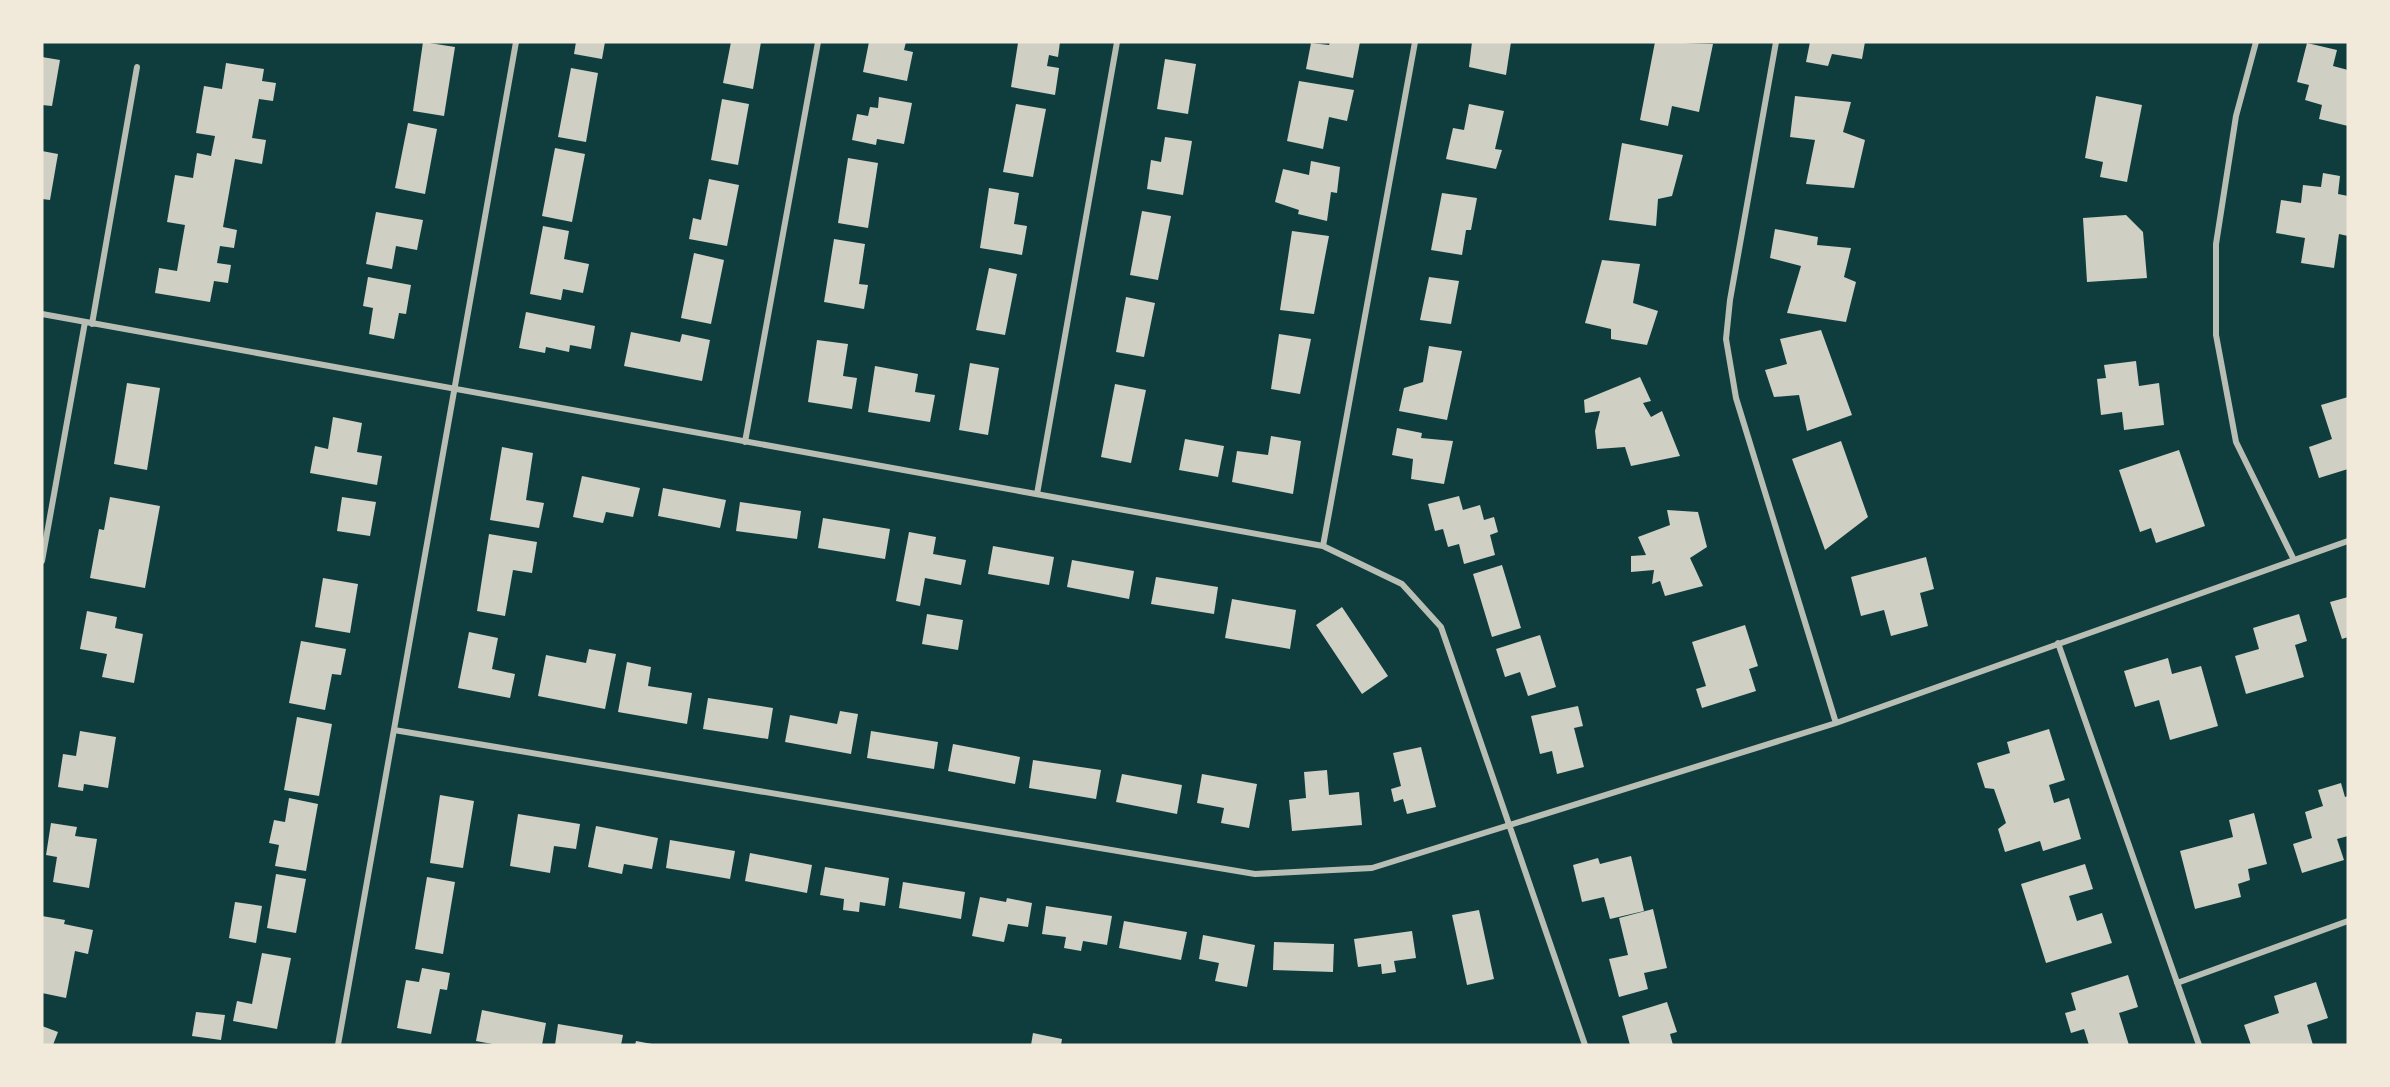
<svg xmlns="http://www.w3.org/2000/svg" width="2390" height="1087" viewBox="0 0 2390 1087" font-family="Karla,sans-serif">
	<rect width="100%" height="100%" fill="#0f3d3e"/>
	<path fill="#cfcfc3" d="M423 42 455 47 444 116 413 111Z
		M576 42H605L602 59 574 54Z
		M731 42H761L753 89 723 83Z
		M869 42H906L904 50 913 52 907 81 863 72Z
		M1027 42H1060L1058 57 1049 55 1047 66 1059 68 1055 95 1011 87 1018 43Z
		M1330 42H1360L1353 78 1306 69 1311 43 1329 45Z
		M1472 42H1511L1506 75 1469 67Z
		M1655 42 1713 44 1699 112 1672 106 1668 126 1640 120Z
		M1810 42H1865L1862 59 1832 54 1828 66 1806 62Z
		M2307 43 2337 50 2333 66 2348 70V126L2319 119 2322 105 2305 100 2309 85 2297 82Z
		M42 57 60 60 52 106 42 105Z
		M1165 59 1196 64 1188 114 1157 109Z
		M226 63 264 69 262 81 276 83 273 101 259 99 252 138 266 140 262 164 235 159 223 227 237 230 234 248 220 246 217 263 231 265 228 283 214 281 210 302 155 293 159 268 177 271 185 225 167 222 175 175 193 178 197 153 211 156 215 136 196 133 204 86 222 89Z
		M571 68 598 73 586 142 558 137Z
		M1299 81 1354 90 1347 121 1329 117 1323 149 1287 141Z
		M1795 96 1851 102 1843 132 1865 140 1854 188 1806 184 1815 140 1790 137Z
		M2096 96 2142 105 2127 182 2100 177 2103 162 2085 158Z
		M879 97 912 103 904 144 877 139 876 145 852 140 857 114 868 116 870 107 878 108Z
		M722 99 749 104 738 165 711 160Z
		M1016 104 1046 109 1033 177 1003 172Z
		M1469 104 1504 111 1495 149 1502 150 1496 169 1446 159 1453 128 1464 130Z
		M408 123 437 129 425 194 395 188Z
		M1165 137 1192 141 1183 195 1147 189 1151 160 1161 162Z
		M1622 143 1683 155 1672 196 1658 199 1656 226 1609 220Z
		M555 148 585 154 572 222 542 216Z
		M42 151 58 154 50 200 42 199Z
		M848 158 878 163 868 228 838 223Z
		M1311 161 1340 167 1337 193 1331 192 1327 221 1298 214 1299 210 1275 202 1283 169 1309 175Z
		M2323 173 2340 176 2338 194 2348 196V236L2339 234 2334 268 2301 263 2305 238 2276 233 2281 200 2301 203 2303 185 2321 187Z
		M709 179 739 185 727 246 689 239 693 218 701 220Z
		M989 188 1019 193 1014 224 1027 226 1022 255 980 248Z
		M1442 193 1477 198 1471 230H1466L1462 255 1431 250Z
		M1142 211 1171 216 1158 280 1130 275Z
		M376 212 423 220 417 250 396 246 392 269 366 264Z
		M2126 215 2143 232 2147 278 2087 282 2083 218Z
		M543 226 569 231 564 259 589 264 583 293 563 289 561 300 530 294Z
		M1775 229 1818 237 1817 245 1851 248 1844 277 1856 282 1846 322 1787 313 1801 266 1770 258Z
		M1292 231 1329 236 1314 314 1280 310Z
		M834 239 865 244 859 284 868 285 864 309 824 302Z
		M694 253 724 260 711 324 681 318Z
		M1602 260 1640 264 1633 303 1658 311 1647 345 1611 339V329L1585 323Z
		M989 268 1017 274 1005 335 976 330Z
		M368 277 411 285 406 314 399 313 394 339 369 334 373 308 363 306Z
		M1429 277 1459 281 1451 324 1420 320Z
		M1126 297 1155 303 1144 357 1116 352Z
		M526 312 595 326 591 349 570 345 569 352 546 347 545 353 519 348Z
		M1821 330 1852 415 1807 431 1799 395 1774 397 1765 370 1787 364 1780 339Z
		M631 332 680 342 682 334 710 340 702 381 624 366Z
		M1279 334 1311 339 1300 394 1271 389Z
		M817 340 848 344 843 376 857 378 852 409 808 402Z
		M1429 346 1462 351 1447 420 1399 411 1404 388 1423 382Z
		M2136 361 2139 386 2159 383 2164 425 2124 430 2122 412 2101 415 2097 379 2106 378 2104 365Z
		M970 363 999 368 988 435 959 430Z
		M875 366 918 374 915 392 935 395 930 422 868 412Z
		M1640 377 1651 401 1643 403 1651 417 1662 411 1680 456 1631 466 1625 447 1597 449 1595 431 1600 411 1585 413 1584 400Z
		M127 383 160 388 147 470 114 464Z
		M1115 384 1146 390 1131 463 1101 457Z
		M2348 397V469L2319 478 2309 447 2332 439 2321 405Z
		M333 417 362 423 357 452 382 456 377 485 310 473 315 446 328 449Z
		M1397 428 1422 433 1421 438 1453 441 1444 484 1411 479 1413 459 1392 455Z
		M1271 436 1301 441 1293 494 1232 482 1237 451 1268 455Z
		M1185 439 1224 446 1218 477 1179 470Z
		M1841 441 1868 517 1825 550 1792 459Z
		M502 447 533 453 526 500 544 503 539 528 490 520Z
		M2179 450 2205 526 2156 543 2151 528 2140 532 2119 470Z
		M582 476 640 488 633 517 606 512 603 523 573 517Z
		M663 488 726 500 720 528 658 516Z
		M1459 496 1463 510 1480 505 1484 520 1494 517 1498 532 1490 535 1495 555 1464 564 1459 544 1448 547 1443 529 1435 531 1428 504Z
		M110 497 160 506 145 588 90 578 99 529 104 530Z
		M342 497 376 502 370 536 337 531Z
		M740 502 801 511 797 539 736 531Z
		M1667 510 1698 512 1707 547 1690 558 1703 586 1665 596 1660 581 1652 584 1654 570 1631 572V556L1646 555 1638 537 1670 525Z
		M823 518 890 529 885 559 818 548Z
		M909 532 936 537 933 554 966 560 961 585 925 578 920 606 896 601Z
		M489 534 537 542 532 573 513 570 505 616 477 611Z
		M993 546 1054 557 1049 585 988 574Z
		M1926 557 1934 589 1920 593 1928 626 1891 636 1884 610 1861 616 1851 577Z
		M1072 560 1134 571 1129 599 1067 587Z
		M1502 565 1521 628 1492 637 1473 574Z
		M1156 577 1218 587 1214 614 1151 604Z
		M323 578 358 584 350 633 315 627Z
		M2348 597V637L2342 639 2330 602Z
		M1232 599 1296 610 1290 649 1225 638Z
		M1342 607 1388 676 1362 694 1316 625Z
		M87 611 117 617 115 628 143 634 134 683 102 677 107 654 80 649Z
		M927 614 963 620 958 650 922 644Z
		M2299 614 2307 641 2295 645 2304 677 2246 694 2235 656 2259 649 2253 628Z
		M1745 625 1758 666 1749 669 1756 691 1702 708 1696 689 1706 686 1692 642Z
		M469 632 498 638 492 669 515 674 510 698 458 688Z
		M1540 635 1556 687 1528 696 1520 672 1505 677 1496 649Z
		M301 641 346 649 341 675 332 674 325 710 289 703Z
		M589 649 616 654 605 709 538 696 546 655 586 663Z
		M2168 658 2172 674 2201 666 2218 726 2170 740 2159 700 2135 707 2124 671Z
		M627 662 651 667 648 686 692 693 687 724 618 712Z
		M708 698 773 708 768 739 703 729Z
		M1578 706 1583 726 1574 728 1584 767 1557 774 1552 751 1540 754 1531 716Z
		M840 711 858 714 851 754 785 742 790 715 837 724Z
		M297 717 332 724 319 796 284 790Z
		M2049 729 2065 780 2049 785 2054 803 2069 798 2081 839 2043 851 2040 841 2005 852 1998 829 2006 823 1994 789 1985 788 1977 763 2010 753 2007 742Z
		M80 731 116 737 108 788 84 784 83 791 58 787 63 754 76 756Z
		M871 731 938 742 934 769 867 758Z
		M953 744 1020 757 1015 784 948 771Z
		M1421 747 1436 807 1407 814 1403 799 1394 802 1391 789 1401 786 1393 753Z
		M1033 760 1101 770 1096 799 1029 788Z
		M1327 770 1329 795 1359 792 1362 825 1292 831 1289 800 1306 798 1304 772Z
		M1122 774 1182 785 1177 814 1116 802Z
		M1202 774 1257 784 1249 828 1221 823 1224 808 1197 803Z
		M2341 783 2345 797 2348 796V836L2337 839 2344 860 2302 873 2293 844 2312 838 2305 812 2323 806 2318 790Z
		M440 795 474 801 463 868 430 863Z
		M289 798 318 804 306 871 275 866 279 845 269 843 274 820 285 822Z
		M2254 813 2267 864 2248 869 2250 880 2238 884 2241 897 2195 909 2180 851 2233 837 2229 820Z
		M518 814 580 824 576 849 554 846 550 873 510 866Z
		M51 823 77 827 75 836 97 839 89 888 53 882 57 857 46 855Z
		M596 826 658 838 652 869 624 864 622 874 588 867Z
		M670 840 735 851 730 879 666 868Z
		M750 853 812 865 807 893 745 881Z
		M1631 856 1644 911 1610 919 1604 897 1582 902 1573 865 1598 858 1600 864Z
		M2085 864 2093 889 2069 896 2077 921 2102 913 2112 943 2046 963 2021 884Z
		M825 867 889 878 885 906 860 902 859 912 843 910 844 899 820 895Z
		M276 874 306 879 296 933 267 928Z
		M427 877 455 882 443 954 415 949Z
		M903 882 965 892 961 919 899 908Z
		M980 897 1006 902 1007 898 1032 903 1028 927 1008 924 1004 942 972 936Z
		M235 902 262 906 256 943 229 938Z
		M1046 906 1112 916 1107 945 1083 941 1081 951 1064 948 1066 937 1042 934Z
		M1653 909 1667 968 1644 973 1648 989 1619 997 1609 959 1628 955 1619 918Z
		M1479 910 1494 979 1467 985 1452 915Z
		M42 916 65 920 64 924 93 930 88 954 75 951 66 998 42 993Z
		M1124 921 1187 932 1181 960 1119 948Z
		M1412 931 1416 958 1394 961 1396 972 1382 974 1381 964 1358 967 1354 939Z
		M1203 935 1255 945 1247 987 1215 981 1219 963 1199 959Z
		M1274 942 1334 944 1333 972 1273 970Z
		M262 953 291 958 277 1029 233 1021 237 1001 252 1004Z
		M422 968 450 973 447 990 440 989 431 1034 397 1028 406 980 419 982Z
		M2128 975 2138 1007 2119 1013 2129 1045H2089L2084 1029 2071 1033 2065 1013 2076 1010 2071 993Z
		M2316 982 2328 1018 2307 1025 2313 1045H2251L2244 1025 2279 1013 2274 996Z
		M1667 1002 1677 1032 1670 1034 1673 1045H1630L1622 1016Z
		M482 1010 546 1023 542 1045H498L476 1041Z
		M196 1012 225 1015 221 1040 192 1036Z
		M558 1024 623 1035 621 1045H555Z
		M42 1026 58 1032 53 1045H42Z
		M1033 1033 1062 1039 1061 1045H1031Z
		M636 1041 652 1044V1045H635Z"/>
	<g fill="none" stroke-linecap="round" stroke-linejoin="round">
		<path stroke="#b8beb3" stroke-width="6" d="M1776 42 1730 300 1726 339 1736 398 1836 723
			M2256 42 2236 116 2216 244V335L2236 442 2293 558
			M42 314 1323 546 1402 584 1441 627 1585 1045
			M92 324 137 67
			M745 442 818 42
			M1037 494 1117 42
			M1323 546 1415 42
			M42 561 85 322
			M2058 643 2199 1045
			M394 730 1255 874 1372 868 1836 723 2348 541
			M2177 983 2348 921
			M338 1045 516 42"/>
	</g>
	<rect width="2390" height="1087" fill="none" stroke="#f1e9da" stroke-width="87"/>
</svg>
